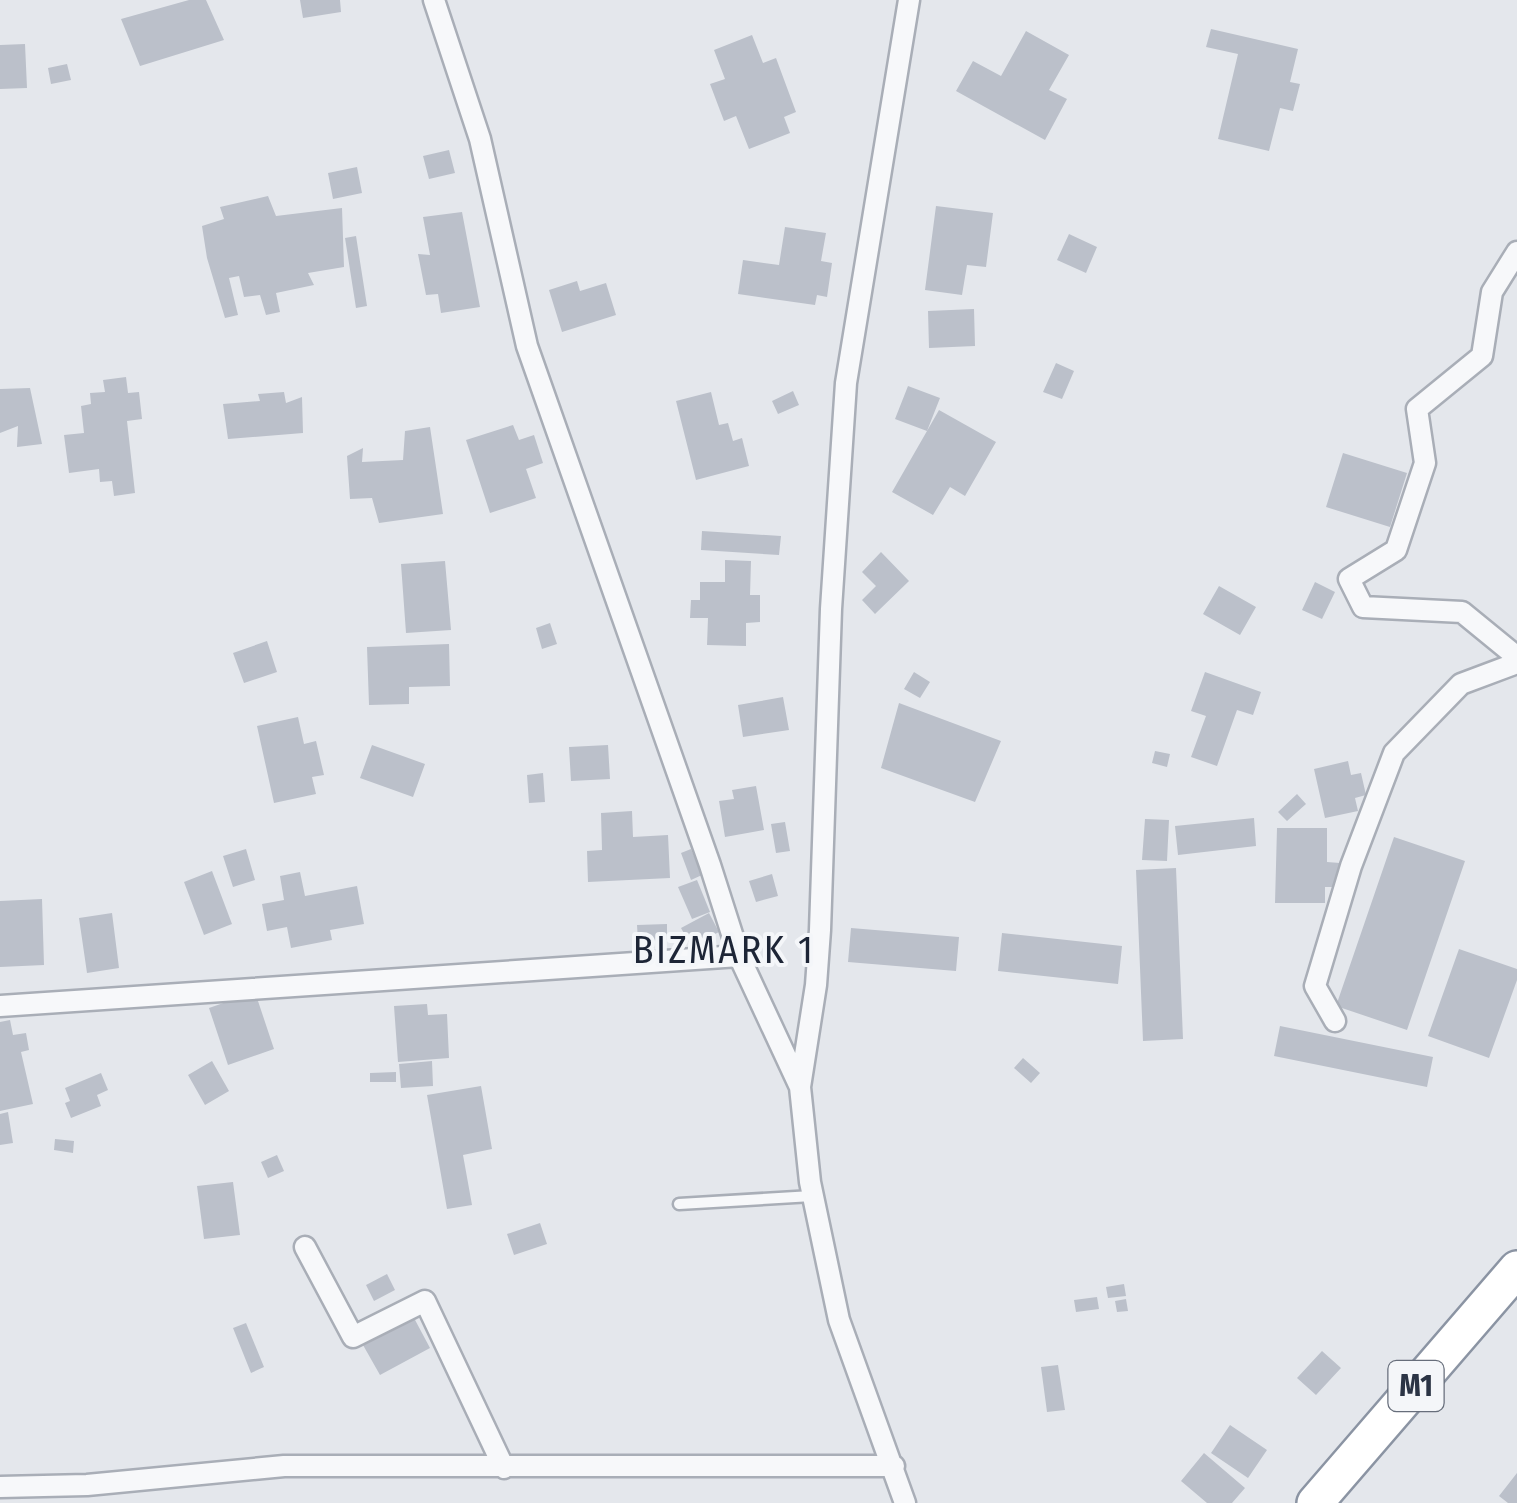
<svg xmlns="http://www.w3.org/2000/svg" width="1517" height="1503" viewBox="0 0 1517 1503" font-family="'Fira Sans Condensed',sans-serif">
	<rect width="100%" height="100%" fill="#e4e7ec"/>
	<path fill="#bbc0ca" d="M189 0H206L224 40 140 66 121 19Z
		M300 0H340L341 12 303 18Z
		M1211 29 1298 49 1290 82 1300 84 1293 111 1280 108 1269 151 1218 139 1238 54 1206 47Z
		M1026 31 1069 55 1049 90 1067 99 1045 140 956 91 973 61 1001 76Z
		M752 35 763 63 776 58 796 112 784 117 790 133 749 149 736 116 724 121 710 84 725 79 714 50Z
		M25 44 27 88 0 89V45Z
		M67 64 71 80 51 84 48 68Z
		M449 150 455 173 429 179 423 156Z
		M357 167 362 193 333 199 328 173Z
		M268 196 276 216 342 208 344 267 308 273 314 285 276 293 280 312 266 315 260 295 244 297 239 276 229 278 238 315 225 318 207 258 202 226 224 219 220 207Z
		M936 206 993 213 986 267 967 265 962 295 925 290Z
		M462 212 480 307 441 313 438 294 426 295 418 254 430 255 423 217Z
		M785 227 826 233 821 261 832 263 827 297 817 295 815 305 738 294 743 260 779 265Z
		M1069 234 1097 247 1086 273 1057 260Z
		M356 236 367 306 356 308 345 238Z
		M577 281 580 291 606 283 616 315 562 332 549 290Z
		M974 309 975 346 929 348 928 311Z
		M1056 363 1074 371 1062 399 1043 392Z
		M126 377 128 393 139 392 142 419 127 421 135 493 114 496 112 481 100 482 99 469 69 473 64 435 84 433 81 406 91 404 90 393 105 392 103 380Z
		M908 386 940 398 927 431 939 410 996 442 965 496 950 487 933 515 892 492 927 431 895 419Z
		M30 388 42 444 17 447 18 426 0 433V389Z
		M793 391 799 405 778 414 772 401Z
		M284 392 286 403 302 397 303 433 228 439 223 404 260 401 258 394Z
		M711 392 719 425 728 423 733 441 742 438 749 466 696 480 676 401Z
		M513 425 519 440 534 435 543 463 526 469 536 498 490 513 466 440Z
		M430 427 443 514 379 523 372 498 350 499 347 456 363 448 362 462 403 460 405 431Z
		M1343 453 1407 473 1390 527 1326 507Z
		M702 531 781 536 779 555 701 550Z
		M881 552 909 581 875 614 862 600 876 586 862 572Z
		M725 560 751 561 750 595H760V622L746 623V646L707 645 708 618H690L691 600H700V582H725Z
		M445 561 451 630 406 633 401 564Z
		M1315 582 1335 592 1322 619 1302 610Z
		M1219 586 1256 607 1240 635 1203 614Z
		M550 623 557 644 542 649 536 628Z
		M267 641 277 672 244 683 233 653Z
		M449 644 450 686 409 687V704L369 705 367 647Z
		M914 672 930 682 920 698 904 689Z
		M1205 672 1261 692 1253 715 1237 710 1217 766 1191 757 1206 716 1191 711Z
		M783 697 789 730 743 737 738 705Z
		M899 703 1001 741 975 802 881 768Z
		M298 717 304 744 316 741 324 775 312 777 316 794 274 803 257 726Z
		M372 745 425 764 413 797 360 778Z
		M608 745 610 779 571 781 569 747Z
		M1155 751 1170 754 1167 767 1152 763Z
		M1348 761 1351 775 1361 773 1366 795 1355 798 1358 811 1325 818 1314 769Z
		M543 773 545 802 529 803 527 775Z
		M756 786 764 830 725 837 719 801 734 799 732 790Z
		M1297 794 1306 804 1287 821 1278 812Z
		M632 811 633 837 668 835 670 878 588 882 587 851 602 850 601 813Z
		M1254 818 1256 846 1178 855 1175 826Z
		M1145 819 1169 820 1167 861 1142 860Z
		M785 822 790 851 776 853 771 824Z
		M1277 828H1327V862L1340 863V887H1325V903H1275Z
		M1394 837 1465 861 1407 1030 1336 1006Z
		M246 849 255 880 233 887 223 856Z
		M691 849 702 875 691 880 681 853Z
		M1176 868 1183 1039 1143 1041 1136 870Z
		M212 871 232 924 204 935 184 882Z
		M300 872 305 896 357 886 364 924 330 930 332 940 291 948 287 927 267 931 262 904 284 900 280 876Z
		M772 874 778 896 756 902 749 881Z
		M697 880 710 912 692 919 678 887Z
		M42 899 44 965 0 967V901Z
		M112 913 119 968 87 973 79 918Z
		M709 913 719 932 691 946 681 928Z
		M667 924V940L638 941 637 925Z
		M851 928 959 937 956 971 848 962Z
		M1002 933 1122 946 1118 984 998 971Z
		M1459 949 1517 969V980L1489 1058 1428 1036Z
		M255 992 274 1049 228 1065 209 1008Z
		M427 1004 428 1015 447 1014 449 1058 398 1062 394 1006Z
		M10 1020 13 1035 26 1033 29 1050 21 1052 33 1104 0 1111V1022Z
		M1280 1026 1433 1057 1427 1087 1274 1056Z
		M1023 1058 1040 1073 1031 1083 1014 1068Z
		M212 1061 229 1091 205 1105 188 1075Z
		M432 1061 433 1086 401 1088 399 1064Z
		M396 1072V1082H370V1073Z
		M101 1073 108 1090 97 1095 101 1106 71 1118 65 1103 70 1101 65 1088Z
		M481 1086 492 1149 463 1155 472 1205 447 1209 427 1095Z
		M8 1112 13 1143 0 1145V1114Z
		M55 1139 74 1141 73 1153 54 1150Z
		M277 1155 284 1171 268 1178 261 1162Z
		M233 1182 240 1235 204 1239 197 1186Z
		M540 1223 547 1244 514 1255 507 1234Z
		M387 1274 395 1290 374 1301 366 1285Z
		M1124 1284 1126 1296 1108 1298 1106 1287Z
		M1097 1297 1099 1309 1076 1312 1074 1300Z
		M1126 1299 1128 1311 1117 1312 1115 1301Z
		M414 1318 430 1348 380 1375 363 1345Z
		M246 1323 264 1367 251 1373 233 1328Z
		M1322 1351 1341 1368 1316 1395 1297 1378Z
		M1058 1365 1065 1410 1047 1412 1041 1367Z
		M1230 1425 1267 1450 1248 1478 1211 1453Z
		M1204 1453 1245 1488 1232 1503H1207L1181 1481Z
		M1517 1473V1503H1508L1499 1496Z"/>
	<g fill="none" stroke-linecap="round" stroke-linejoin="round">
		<defs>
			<path id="service" d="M679 1204 812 1196"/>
			<path id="minor" d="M434 0 480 139 527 346 710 865 739 956 800 1087
				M1517 252 1492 292 1482 356 1417 409 1425 463 1396 550 1349 579 1363 607 1462 612 1517 657
				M0 1006 739 956
				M1335 1021 1315 986 1351 866 1394 753 1461 684 1517 663
				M305 1247 353 1337 425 1301 504 1468
				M0 1487 87 1485 284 1466H894
				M905 1503 839 1320 810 1182 800 1087 816 985 820 930 831 609 846 383 909 0"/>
			<path id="trunk" d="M1315 1503 1517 1269"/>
		</defs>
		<use href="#service" stroke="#a9aeb7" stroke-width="15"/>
		<use href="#minor" stroke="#a9aeb7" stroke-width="25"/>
		<use href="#trunk" stroke="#8b94a3" stroke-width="40"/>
		<use href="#service" stroke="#f7f8fa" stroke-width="10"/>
		<use href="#minor" stroke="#f7f8fa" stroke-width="20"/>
		<use href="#trunk" stroke="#fff" stroke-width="35"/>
	</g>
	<g text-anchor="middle" stroke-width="8" stroke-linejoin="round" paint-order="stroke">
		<rect fill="#f4f6f9" stroke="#676e7b" stroke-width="2.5" x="1388.5" y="1361" width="55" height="50" rx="8"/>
		<g font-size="30" font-weight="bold" fill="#2b3445">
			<text x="1416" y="1396">M1</text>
		</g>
		<g font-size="38" letter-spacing="2.5" fill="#1d2536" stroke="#f4f6f9">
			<text x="724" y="963">BIZMARK 1</text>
		</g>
	</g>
</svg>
